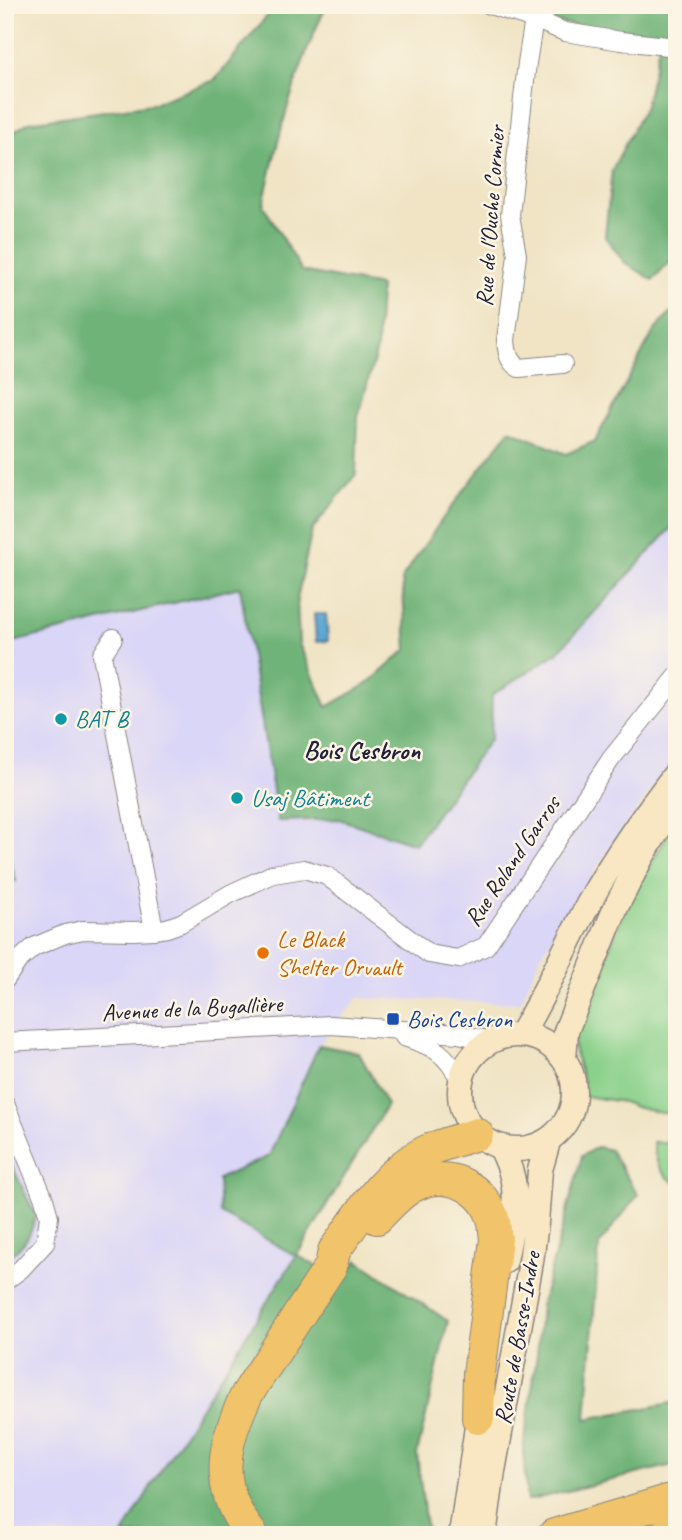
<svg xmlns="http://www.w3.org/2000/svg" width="682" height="1540" viewBox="0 0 682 1540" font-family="Caveat,sans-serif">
	<rect width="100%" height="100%" fill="#fcf5e5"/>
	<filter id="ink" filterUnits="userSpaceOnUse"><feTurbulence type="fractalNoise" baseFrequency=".0143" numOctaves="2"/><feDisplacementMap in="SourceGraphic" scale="14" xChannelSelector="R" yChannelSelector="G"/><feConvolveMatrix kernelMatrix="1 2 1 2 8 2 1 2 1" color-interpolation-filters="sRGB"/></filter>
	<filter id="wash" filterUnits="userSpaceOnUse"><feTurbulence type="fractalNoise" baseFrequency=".00686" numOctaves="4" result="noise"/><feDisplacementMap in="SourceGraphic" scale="28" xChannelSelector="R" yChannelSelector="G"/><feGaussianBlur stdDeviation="1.57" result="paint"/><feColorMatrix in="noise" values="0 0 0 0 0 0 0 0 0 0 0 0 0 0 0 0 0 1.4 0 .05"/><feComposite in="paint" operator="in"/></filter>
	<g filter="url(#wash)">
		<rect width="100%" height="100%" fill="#f0e4c5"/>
		<path fill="#dad6f7" d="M677 522V754L605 855 541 955 520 1003 358 998 319 1045 269 1156 219 1179 220 1213 297 1255 151 1486 123 1535H5V883L16 881 5 843V644L240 587 278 821 339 819 415 844 491 738 492 695 557 653Z"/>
		<path fill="#8bd18c" stroke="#567a64" stroke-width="2" d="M677 821V1114L662 1113 635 1107 623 1102 584 1096C585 1074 572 1058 574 1038L630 896Z
			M653 1142 677 1143V1184C659 1173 656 1163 653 1142Z"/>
		<path fill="#70b378" stroke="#496a5a" stroke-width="2" d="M268 5H327C296 67 278 137 263 205L302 271 380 286 377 349 358 417 356 474 312 530 297 599 299 644 327 707 369 683 407 649 402 578 443 518 510 430 566 454 595 441 654 331 677 306V522L557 653 492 695 491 738 415 844 339 819 278 821 240 587 5 644V137L29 122 152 104 215 80 267 16Z
			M508 5H677V255L653 280 624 262 605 236 612 170 645 106 660 41 534 18Z
			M5 843 16 881 5 883Z
			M319 1045 359 1053 387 1105 297 1255 342 1281 357 1260 448 1321 417 1454 427 1535H123L151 1486 296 1256 220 1213 218 1179 269 1156Z
			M597 1147 610 1150 638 1195 599 1245 586 1419 677 1402V1464L527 1501 523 1450 537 1355 541 1305 582 1156Z
			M5 1151 36 1216C29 1239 25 1245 5 1259Z"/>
		<path fill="#59a4d1" stroke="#3e6386" stroke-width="2" d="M314 614H326L328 641 316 642Z"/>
	</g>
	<g filter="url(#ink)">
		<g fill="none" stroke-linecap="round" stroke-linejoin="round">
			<defs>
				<path id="street" d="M490 5 534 19 565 32 621 41 677 47
					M534 19 527 63 510 215 517 255 506 340C507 351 508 362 519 368L563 364
					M113 638 102 655 154 930
					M5 980 18 961 34 947 65 934 83 930 134 931 154 930 167 928 181 923 230 894 273 874 304 869 327 876 429 954 458 959 486 946 611 759 677 677
					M404 1037C435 1047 445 1052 461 1081
					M5 1042 331 1025 458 1034 488 1040
					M5 1104 44 1199 49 1217 45 1243 21 1269 5 1281"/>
				<path id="secondary" d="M521 1034C547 991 566 945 590 901 614 856 646 813 677 772
					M460 1092a57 57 0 1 1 114 0a57 57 0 1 1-114 0Z
					M564 1060 566 1031 615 909 641 858 677 798
					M501 1147C504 1155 509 1164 511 1173 520 1201 510 1233 505 1261
					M461 1535 481 1400
					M484 1535 493 1471 531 1262 536 1223 540 1170 548 1142"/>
				<path id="highway" d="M377 1218C389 1206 400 1192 415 1185 448 1169 485 1187 494 1222 495 1228 495 1234 496 1239L479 1374 478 1418
					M252 1535C213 1488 222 1444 247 1394L331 1266 334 1251C360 1215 384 1172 425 1152 441 1144 460 1140 477 1134
					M554 1535 677 1498
					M664 1535 677 1531"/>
			</defs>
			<use href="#street" stroke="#898380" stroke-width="20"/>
			<use href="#secondary" stroke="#898380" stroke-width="27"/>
			<use href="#highway" stroke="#898380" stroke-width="34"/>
			<use href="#street" stroke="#fff" stroke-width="18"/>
			<use href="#secondary" stroke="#f9e7c3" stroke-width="24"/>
			<use href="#highway" stroke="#f1c36a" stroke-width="32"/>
		</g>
	</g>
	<g fill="#0f9aa8" stroke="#fcf5e5" stroke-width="2.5">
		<circle cx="61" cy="719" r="7"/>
		<circle cx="237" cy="798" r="7"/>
	</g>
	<circle fill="#e8710a" stroke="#fcf5e5" stroke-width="2.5" cx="263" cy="953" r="7"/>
	<rect fill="#1a4fb4" stroke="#fcf5e5" stroke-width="2.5" x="386" y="1012" width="14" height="14" rx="3.5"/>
	<g text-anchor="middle" stroke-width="5" stroke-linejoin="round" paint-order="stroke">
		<g font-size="24" fill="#22223b" stroke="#fcf5e5">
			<text transform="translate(490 216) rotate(-86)" y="8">Rue de l'Ouche Cormier</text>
			<text transform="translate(512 861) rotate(-56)" y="8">Rue Roland Garros</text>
			<text transform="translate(192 1008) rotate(-3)" y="8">Avenue de la Bugallière</text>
			<text transform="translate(517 1338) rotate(-80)" y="8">Route de Basse-Indre</text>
		</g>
		<g font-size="24" fill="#0d838f" stroke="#fcf5e5" text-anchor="start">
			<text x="75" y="727">BAT B</text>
			<text x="251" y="806">Usaj Bâtiment</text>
		</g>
		<g font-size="24" fill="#c56008" stroke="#fcf5e5" text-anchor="start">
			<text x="277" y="947">Le Black<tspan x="277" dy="28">Shelter Orvault</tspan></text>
		</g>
		<g font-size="24" fill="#164399" stroke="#fcf5e5" text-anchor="start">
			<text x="407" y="1027">Bois Cesbron</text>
		</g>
		<g font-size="26" font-weight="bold" fill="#22223b" stroke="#fcf5e5">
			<text x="362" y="759">Bois Cesbron</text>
		</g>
	</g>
	<rect width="682" height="1540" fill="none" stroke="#fcf5e5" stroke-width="28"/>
</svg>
